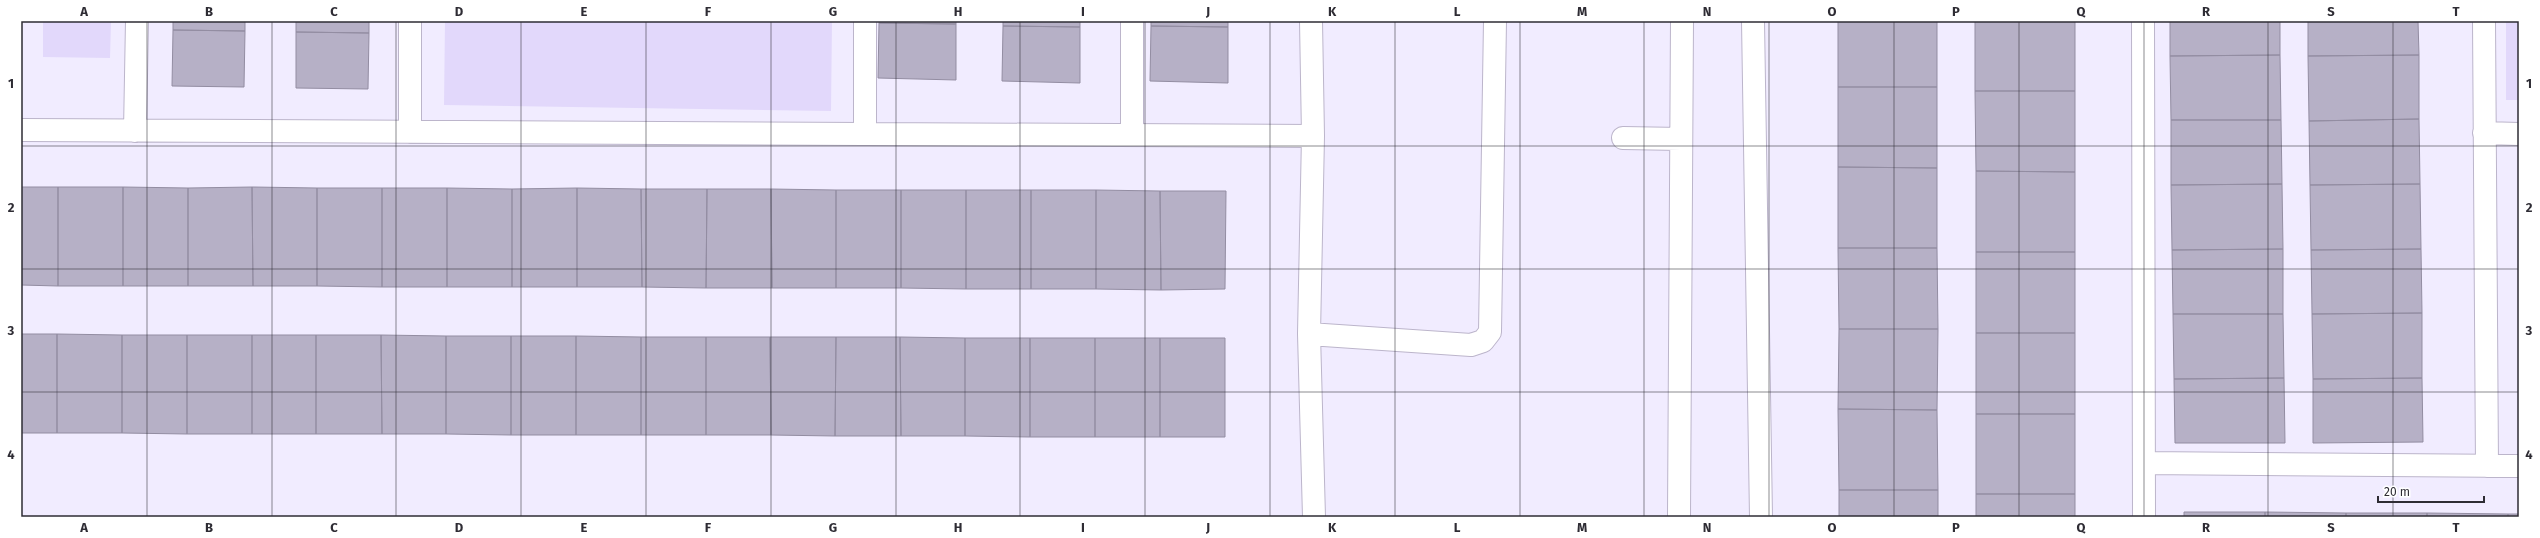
<svg xmlns="http://www.w3.org/2000/svg" width="2540" height="538" viewBox="0 0 2540 538" font-family="'Fira Sans',sans-serif">
	<rect width="100%" height="100%" fill="#f1ecff"/>
	<path fill="#e2d8fb" d="M43 21H111L110 58 43 57Z
		M445 21H832L831 111 444 105Z
		M2506 21H2519V100H2506Z"/>
	<path fill="#b6b0c6" stroke="#938da2" d="M173 21H245V31L173 30Z
		M296 21H369V33L296 32Z
		M879 21H956V24L879 23Z
		M1003 21H1080V27L1003 26Z
		M1151 21H1228V27L1151 26Z
		M1838 21H1937V87H1838Z
		M1975 21H2075V91H1975Z
		M2170 21H2280V55L2170 56Z
		M2308 21H2418L2419 55 2308 56Z
		M879 23 956 24V80L878 78Z
		M1003 26 1080 27V83L1002 81Z
		M1151 26 1228 27V83L1150 81Z
		M173 30 245 31 244 87 172 86Z
		M296 32 369 33 368 89 296 88Z
		M2280 55 2281 120H2171L2170 56Z
		M2419 55V119L2309 121 2308 56Z
		M1838 87H1937V168L1838 167Z
		M1975 91H2075V172L1976 171Z
		M2419 119 2420 184 2310 185 2309 121Z
		M2171 120H2281L2282 184 2171 185Z
		M1838 167 1937 168V248H1838Z
		M1976 171 2075 172V252H1976Z
		M2282 184 2283 249 2172 250 2171 185Z
		M2420 184 2421 249 2311 250 2310 185Z
		M21 187H58V286L21 285Z
		M58 187H123V286H58Z
		M123 187 188 188V286H123Z
		M252 187 253 286H188V188Z
		M252 187 317 188V286H253Z
		M317 188H382V287L317 286Z
		M382 188H447V287H382Z
		M447 188 512 189V287H447Z
		M577 188V287H512V189Z
		M577 188 641 189 642 287H577Z
		M641 189H707L706 288 642 287Z
		M707 189H771L772 288H706Z
		M771 189 836 190V288H772Z
		M836 190H901V288H836Z
		M901 190H966V289L901 288Z
		M966 190H1031V289H966Z
		M1031 190H1096V289H1031Z
		M1096 190 1160 191 1161 290 1096 289Z
		M1160 191H1226L1225 289 1161 290Z
		M1838 248H1937L1938 329H1839Z
		M2283 249V314H2173L2172 250Z
		M2421 249 2422 313 2312 314 2311 250Z
		M1976 252H2075V333H1976Z
		M2422 313V378L2313 379 2312 314Z
		M2173 314H2283L2284 378 2174 379Z
		M1839 329H1938L1937 410 1838 409Z
		M1976 333H2075V414H1976Z
		M21 334H57V433H21Z
		M57 334 122 335V433H57Z
		M122 335H187V434L122 433Z
		M187 335H252V434H187Z
		M252 335H316V434H252Z
		M316 335H381L382 434H316Z
		M381 335 446 336V434H382Z
		M446 336H511V435L446 434Z
		M511 336H576V435H511Z
		M576 336 641 337V435H576Z
		M641 337H706V435H641Z
		M706 337H770L771 435H706Z
		M770 337H836L835 436 771 435Z
		M836 337H900L901 436H835Z
		M900 337 965 338V436H901Z
		M965 338H1030V437L965 436Z
		M1030 338H1095V437H1030Z
		M1095 338H1160V437H1095Z
		M1160 338H1225V437H1160Z
		M2284 378 2285 443H2175L2174 379Z
		M2422 378 2423 442 2313 443V379Z
		M1838 409 1937 410 1938 490H1839Z
		M1976 414H2075V494H1976Z
		M1839 490H1938V517H1839Z
		M1976 494H2075V517H1976Z
		M2184 512H2265V517H2184Z
		M2265 512 2346 513V517H2265Z
		M2346 513H2427V517H2346Z
		M2427 513 2508 514V517H2427Z
		M2508 514H2519V517H2508Z"/>
	<g fill="none" stroke-linecap="round" stroke-linejoin="round">
		<defs>
			<path id="minor" d="M410 21V132
				M865 21V134
				M1311 21 1313 136 1309 334 1314 517
				M1753 21 1761 517
				M2143 21 2144 517
				M2484 21 2487 466
				M21 130 1313 136
				M135 131 137 21
				M2484 133 2519 134
				M1132 135V21
				M1623 138 1681 139
				M1309 334 1471 345 1483 341 1490 332 1495 21
				M2144 463 2519 466
				M1679 517 1682 21"/>
		</defs>
		<use href="#minor" stroke="#bcb5cb" stroke-width="24"/>
		<use href="#minor" stroke="#fff" stroke-width="22"/>
	</g>
	<path fill="none" stroke="#2e2c34" stroke-width="1" stroke-opacity="0.55" d="M147 21V517M272 21V517M396 21V517M521 21V517M646 21V517M771 21V517M896 21V517M1020 21V517M1145 21V517M1270 21V517M1395 21V517M1520 21V517M1644 21V517M1769 21V517M1894 21V517M2019 21V517M2144 21V517M2268 21V517M2393 21V517M21 146H2519M21 269H2519M21 392H2519"/>
	<rect width="2540" height="538" fill="none" stroke="#ffffff" stroke-width="44"/>
	<path d="M2378 496v6h106v-6" fill="none" stroke="#2e2c34" stroke-width="2"/>
	<text x="2384" y="496" font-size="12" fill="#2e2c34" stroke="#ffffff" stroke-width="3" paint-order="stroke">20 m</text>
	<rect x="22" y="22" width="2496" height="494" fill="none" stroke="#2e2c34" stroke-width="1.5"/>
	<g font-size="13" text-anchor="middle" font-weight="bold" fill="#2e2c34">
		<text x="84" y="16">A</text>
		<text x="209" y="16">B</text>
		<text x="334" y="16">C</text>
		<text x="459" y="16">D</text>
		<text x="584" y="16">E</text>
		<text x="708" y="16">F</text>
		<text x="833" y="16">G</text>
		<text x="958" y="16">H</text>
		<text x="1083" y="16">I</text>
		<text x="1208" y="16">J</text>
		<text x="1332" y="16">K</text>
		<text x="1457" y="16">L</text>
		<text x="1582" y="16">M</text>
		<text x="1707" y="16">N</text>
		<text x="1832" y="16">O</text>
		<text x="1956" y="16">P</text>
		<text x="2081" y="16">Q</text>
		<text x="2206" y="16">R</text>
		<text x="2331" y="16">S</text>
		<text x="2456" y="16">T</text>
		<text x="11" y="88">1</text>
		<text x="2529" y="88">1</text>
		<text x="11" y="212">2</text>
		<text x="2529" y="212">2</text>
		<text x="11" y="335">3</text>
		<text x="2529" y="335">3</text>
		<text x="11" y="459">4</text>
		<text x="2529" y="459">4</text>
		<text x="84" y="532">A</text>
		<text x="209" y="532">B</text>
		<text x="334" y="532">C</text>
		<text x="459" y="532">D</text>
		<text x="584" y="532">E</text>
		<text x="708" y="532">F</text>
		<text x="833" y="532">G</text>
		<text x="958" y="532">H</text>
		<text x="1083" y="532">I</text>
		<text x="1208" y="532">J</text>
		<text x="1332" y="532">K</text>
		<text x="1457" y="532">L</text>
		<text x="1582" y="532">M</text>
		<text x="1707" y="532">N</text>
		<text x="1832" y="532">O</text>
		<text x="1956" y="532">P</text>
		<text x="2081" y="532">Q</text>
		<text x="2206" y="532">R</text>
		<text x="2331" y="532">S</text>
		<text x="2456" y="532">T</text>
	</g>
</svg>
